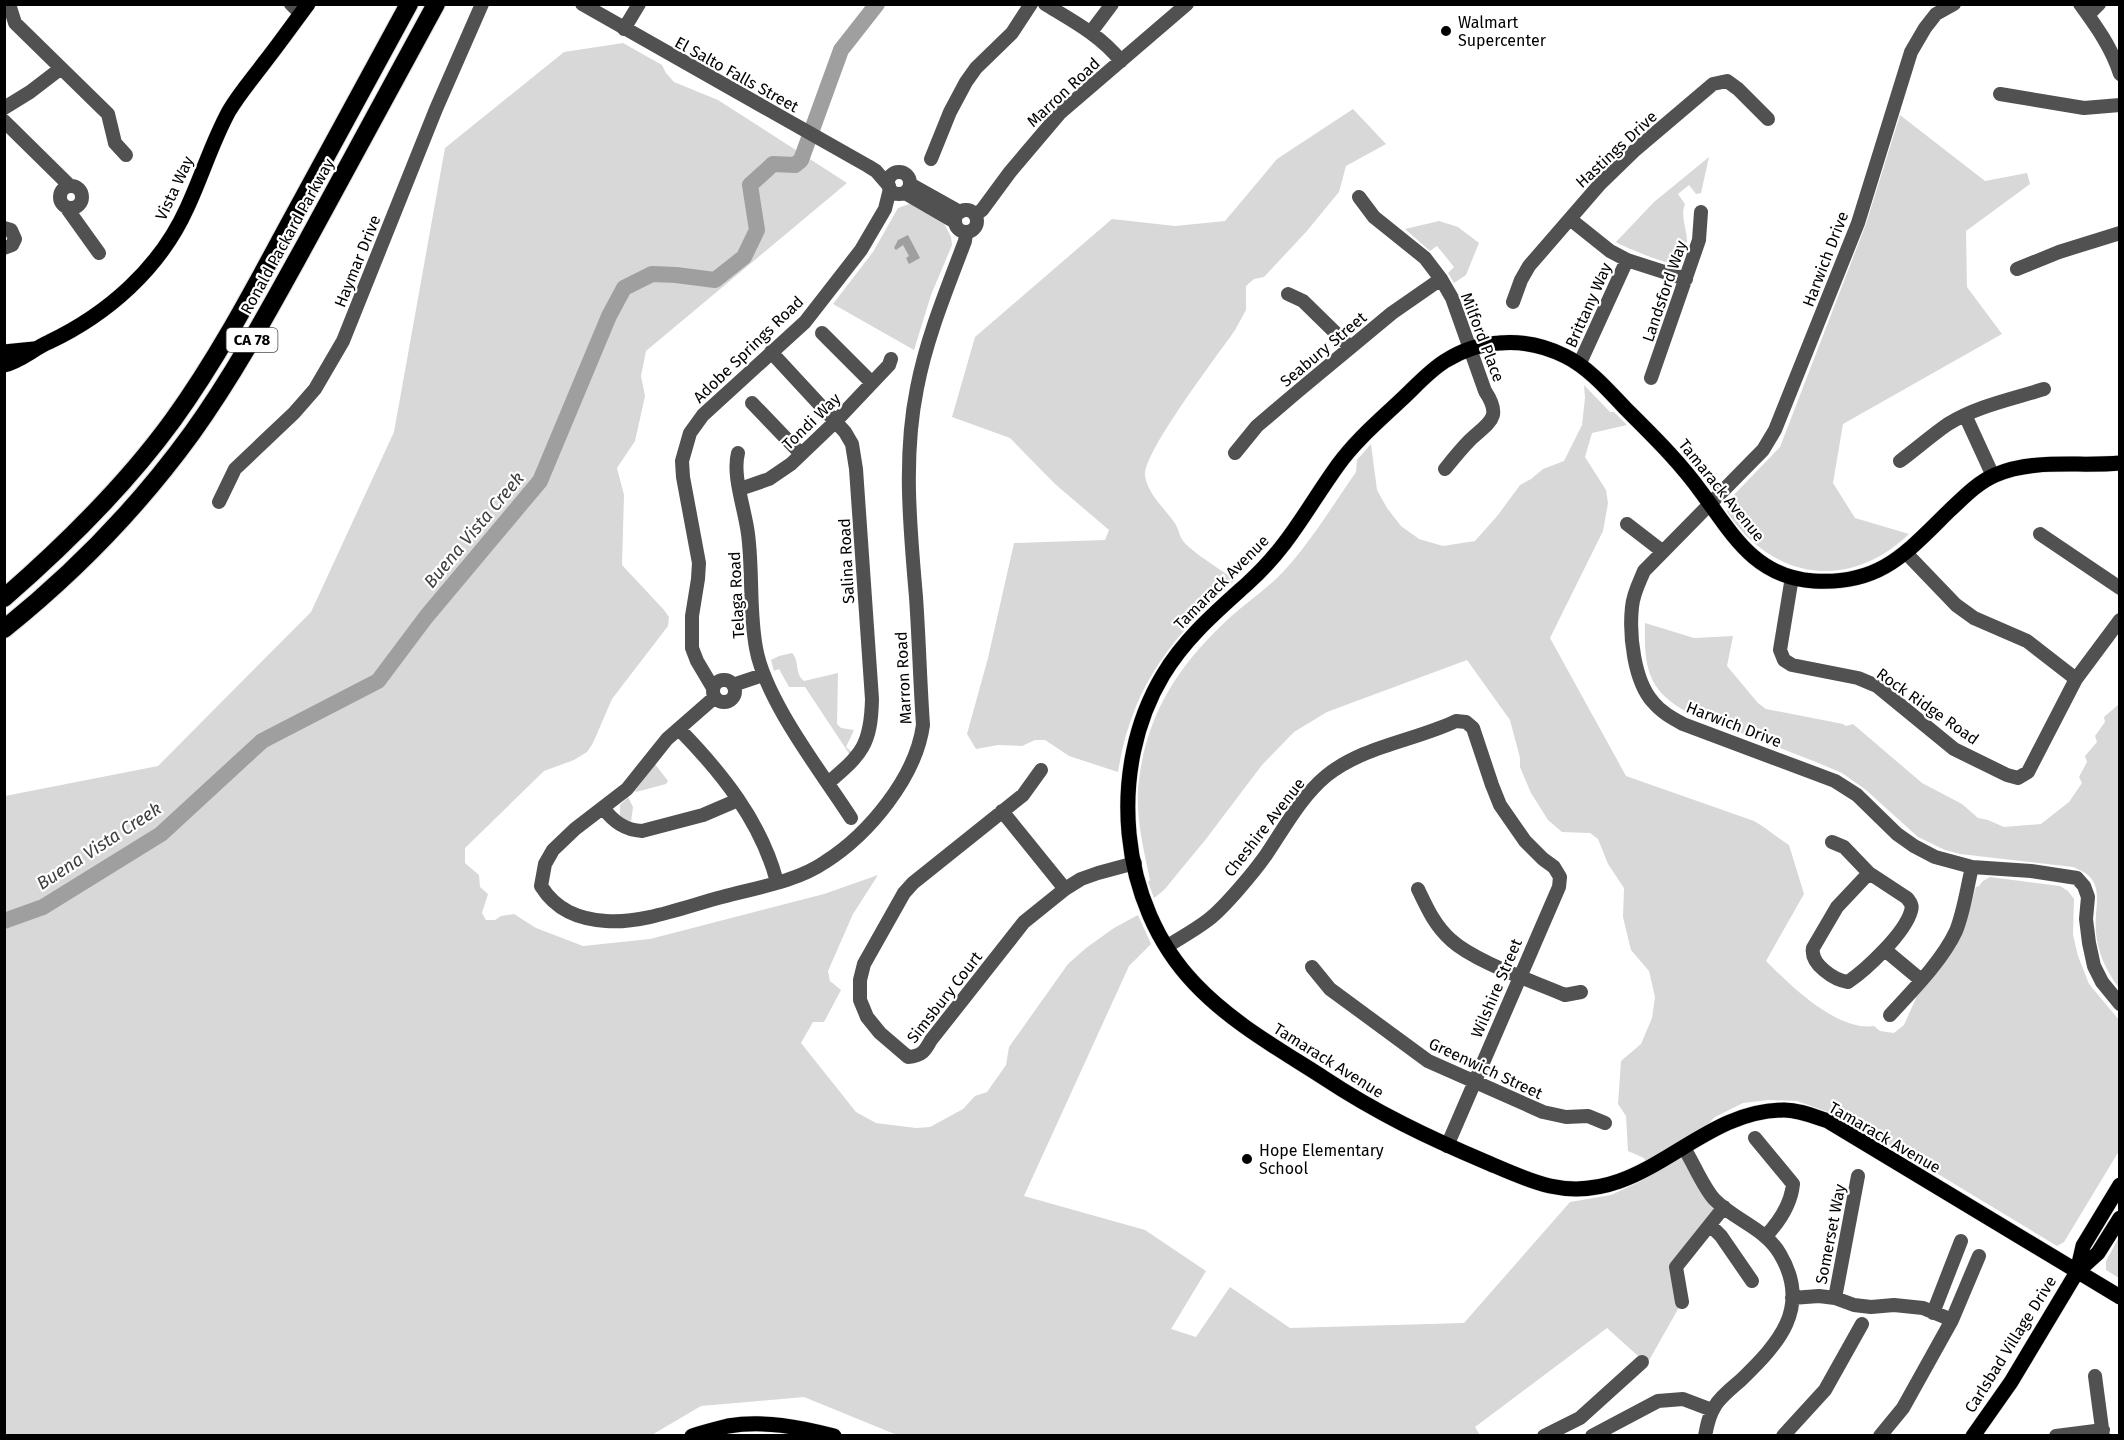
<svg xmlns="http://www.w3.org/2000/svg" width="2124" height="1440" viewBox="0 0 2124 1440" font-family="'Fira Sans',sans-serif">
	<rect width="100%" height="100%" fill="#fff"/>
	<path fill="#d8d8d8" d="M623 43 662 65 666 73 674 82 718 100 847 183 646 351 641 376 645 396 635 441 617 468 624 495 622 565 664 610 669 617 668 626 612 699 593 743 587 752 574 760 544 771 465 848V863L479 875 480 887 488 894 482 913 486 920H495L501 916 514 914 536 928 583 946 650 939 824 894 878 875 853 914 828 971 830 981 841 990 824 1022H813L801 1043 856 1112 876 1123 916 1128 930 1127 963 1109 975 1096 987 1092 1006 1065 1009 1047 1068 964 1086 948 1114 928 1138 915 1151 944 1129 966 1024 1196 1145 1230 1206 1271 1171 1329 1196 1337 1230 1287 1290 1328 1464 1323 1570 1202 1611 1195 1639 1182 1650 1173 1644 1158 1628 1151 1626 1116 1618 1104 1621 1061 1641 1044 1652 1018 1655 997 1649 971 1631 950 1623 917 1624 888 1608 864 1598 839 1590 833 1562 832 1548 820 1531 793 1520 767V758L1510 720 1467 660 1327 712 1294 732 1262 765 1206 839 1164 890 1154 898 1148 882 1150 880C1144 851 1136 819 1138 789 1144 722 1173 672 1221 626 1238 609 1259 595 1277 578 1305 551 1333 505 1356 472L1357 460 1371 444 1377 490 1387 508 1401 526 1419 539 1443 546 1475 541 1498 515 1520 485 1531 479 1543 469 1564 461 1582 425 1585 398 1584 385 1610 412H1614L1627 425 1592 433 1585 457 1606 490 1608 503 1603 531 1550 638 1626 776 1754 821C1767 828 1777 838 1789 845L1804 894 1766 961C1791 986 1836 1031 1874 1026L1880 1031 1894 1033 1904 1025 1917 996 1951 952 1965 925 1976 887 1979 886 1983 881 1990 877 2060 886 2068 891 2074 899 2073 935 2078 956 2089 984 2119 1020V1151L2064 1242 2057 1246 1845 1118 1797 1101 1768 1100 1743 1103 1715 1117 1684 1148 1724 1207 1676 1267 1682 1302 1647 1364 1607 1328 1475 1427 1480 1435H897L804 1397 701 1406 650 1436H5V796L158 766 311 612 394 432 445 148 564 52Z
		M1353 109 1386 144 1346 166 1339 192 1306 232 1264 277 1254 279 1246 286V310L1235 330C1218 355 1143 452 1145 476 1148 494 1164 508 1174 522 1179 528 1179 537 1184 542 1193 553 1223 571 1235 580 1172 637 1132 685 1118 772L1069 756 1045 740H1035L1022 746 998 745 976 749 967 734 988 658 1014 543 1105 540 1109 530 1055 484 1010 438 952 417 975 337 1112 219 1175 226 1225 221 1277 159Z
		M1900 115 1985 181 2027 173 2030 184 1966 231 1967 287 2002 334 1843 424 1833 483 1855 518 1909 534C1848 592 1773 580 1727 512L1728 501 1780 447 1866 224Z
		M1709 157 1701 193 1696 194 1689 185 1678 194 1685 204C1680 215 1687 229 1687 241 1686 250 1683 261 1673 263 1665 264 1624 247 1616 242L1654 202Z
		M909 204H914L944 223 951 237 952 245 931 295 914 350 833 304 873 252 898 208Z
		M1439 221 1458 227 1479 243 1466 275 1454 283 1448 273 1454 267 1437 246 1430 251 1405 229Z
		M1645 623 1694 638 1733 636 1727 666 1758 703 1766 709 1843 724 1846 726 1853 724 1922 783 1962 804 1978 818 1988 820 2004 827 2041 824 2069 802 2082 783 2079 777 2087 762 2085 756 2097 742 2095 736 2105 722 2104 717 2119 704V988C2107 972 2098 954 2096 933 2093 904 2109 880 2073 867L1960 854 1945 850 1918 837 1866 790 1842 773 1816 762 1689 713C1647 691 1644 667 1645 623Z
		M792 653C800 661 794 673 804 681L838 673 837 724 841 728 854 730 846 747 852 752 850 755 805 687H789L779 669 774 671 771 660 779 656Z
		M655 764 668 781 666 784 636 792 635 791Z
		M628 797 633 807 631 822 620 817V805Z
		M2119 1237 2120 1278H2119L2106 1270V1261Z"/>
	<path fill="#9f9f9f" d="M908 235 920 258 909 264 906 258 909 256 903 245 896 250 894 248 898 240Z"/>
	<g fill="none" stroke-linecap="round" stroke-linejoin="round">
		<path stroke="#9f9f9f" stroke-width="16" d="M4 921 43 907 161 834 262 741 378 681 426 617 540 481 609 316 624 288 652 274 676 275 715 280 744 257 757 230 750 185 773 164 795 165 801 160 841 50 877 4"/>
		<defs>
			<path id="major" d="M4 352 34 349
				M4 365C21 361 33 349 49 342 108 314 160 268 187 208 202 176 212 142 229 111 239 94 252 79 264 63 279 44 293 24 308 4
				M2120 463C2078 467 2035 458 1995 475 1977 483 1964 497 1950 510 1907 552 1881 585 1814 581 1755 577 1733 535 1702 493 1680 462 1652 435 1625 408 1608 390 1588 367 1565 356 1545 346 1521 341 1499 343 1480 344 1461 351 1445 361 1429 371 1416 386 1402 399 1380 420 1356 440 1338 465 1307 508 1289 546 1248 583 1217 611 1185 638 1163 675 1107 768 1118 904 1195 984 1232 1023 1279 1049 1324 1078 1377 1113 1427 1137 1486 1162 1507 1171 1528 1181 1550 1186 1644 1207 1696 1110 1784 1110 1799 1110 1813 1116 1828 1121L2120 1297
				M2077 1272 2098 1253 2120 1218
				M692 1436C704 1432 716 1429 728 1426 764 1420 799 1427 834 1436
				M1973 1436 2011 1382 2077 1272 2083 1246 2120 1185"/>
			<path id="highway" d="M4 598C66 544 125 486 173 420 217 359 252 293 287 228 328 153 368 79 409 4
				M4 629C75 572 139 506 192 433 235 373 270 308 306 243 349 163 393 84 436 4"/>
		</defs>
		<use href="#major" stroke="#dbdbdb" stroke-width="16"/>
		<use href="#highway" stroke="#dbdbdb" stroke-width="20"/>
		<path stroke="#515151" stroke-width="14" d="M9 4 15 23 108 114 115 143 126 155
			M291 4 301 14
			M582 4 868 166 876 171 889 186
			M1045 4C1073 21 1100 35 1121 61
			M1954 4 1936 14 1925 28 1911 52 1858 223 1775 430 1763 450 1644 571C1639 583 1633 594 1632 607 1629 635 1634 681 1653 702 1661 712 1672 718 1683 724L1835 781 1857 795 1897 834 1914 846 1935 857 1972 867 2031 871 2077 878 2084 886 2088 897 2086 919 2089 943 2094 966 2102 982 2120 1004
			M2080 4C2096 26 2112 48 2120 74
			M2088 15 2099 4
			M624 29 639 4
			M1091 32 1112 4
			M2000 94 2084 108 2120 105
			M4 108 30 92 60 69
			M4 121 70 186
			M931 159 950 112 966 82 976 68 1012 33 1031 4
			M888 183a11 11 0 1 1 22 0a11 11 0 1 1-22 0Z
			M910 184 960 212
			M60 197a11 11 0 1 1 22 0a11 11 0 1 1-22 0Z
			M905 193 955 222
			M1359 197 1374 217 1425 258 1441 279 1452 298 1485 391C1503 418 1489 422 1470 440 1461 449 1453 459 1445 469
			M66 207 99 253
			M955 221a11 11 0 1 1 22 0a11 11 0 1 1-22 0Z
			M975 215 982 210 1010 172 1060 113 1187 4
			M1570 219 1610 251 1627 260 1686 279
			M4 228 11 230 15 239 12 245 4 248
			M2017 269 2059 252 2120 233
			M1288 294 1303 301 1350 347
			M1513 302 1521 280 1529 266 1600 184 1634 151 1713 84 1727 81 1738 89 1768 119
			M822 333 872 383
			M771 352 845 432 852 444 856 469 872 699C871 745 862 754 828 783
			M1579 365 1627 260
			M1651 378 1699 240 1701 212
			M752 403 801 454
			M1965 415 1993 476
			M738 453C732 476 745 509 748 534 753 572 749 610 756 648 765 700 822 773 851 818
			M1235 453 1257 426 1297 392 1392 313 1441 279
			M1900 461C1916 449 1932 435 1948 424 1977 406 2012 399 2044 389
			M740 489 769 479 791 464 836 421 889 365 891 359
			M219 502 235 469 294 413 315 389 343 341 436 109 482 4
			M1627 524 1662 551
			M2040 534 2120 588
			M1906 553 1956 605 1974 618 2027 641 2076 679
			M1792 577 1780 650 1784 660 1792 665 1858 678 1877 686 1954 749 2007 775 2018 778 2028 772 2076 679 2120 620
			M713 691a11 11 0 1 1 22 0a11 11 0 1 1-22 0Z
			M733 685 763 675
			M713 688 697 661 692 648V616L698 579 699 563 683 477 682 461 690 433 703 415 805 322 861 250 885 209 890 189
			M715 697 667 739 627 789 575 829 553 850 545 864 541 886C556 910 578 919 606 921 642 924 687 906 722 897 755 888 796 882 825 862 869 834 916 777 923 725 920 682 919 640 916 597 910 527 903 457 917 388 927 336 947 289 965 241L966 232
			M679 729C721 772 761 821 777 882
			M1041 770 1023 795 913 883 904 893 864 964 860 980V1000L867 1017 880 1033 908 1057C922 1056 925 1051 931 1040L1024 922 1065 889 1081 879 1098 873 1135 863
			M603 808C614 822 625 830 642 831L703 815 738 800
			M1002 811 1065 889
			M1832 842 1844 847 1869 873 1907 898C1910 902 1913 905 1911 911 1905 933 1867 969 1848 982 1834 980 1810 964 1813 948L1837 907 1869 873
			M1418 889C1427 908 1435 926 1451 940 1475 962 1533 981 1565 995L1581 992
			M1166 947C1180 938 1195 930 1208 920 1224 908 1254 872 1266 855 1285 827 1300 798 1326 776 1363 746 1414 741 1456 721L1466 722 1473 728 1492 785 1500 805 1525 841 1543 859 1554 867 1560 877 1559 887 1447 1146
			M1885 950 1921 980
			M1312 967 1330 989 1428 1061 1543 1112 1566 1117 1588 1116 1605 1123
			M1890 1015C1912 991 1942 961 1956 931 1964 911 1967 888 1972 867
			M1755 1138 1793 1184C1791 1204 1779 1222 1766 1236
			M1684 1148C1693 1162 1703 1187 1714 1199 1734 1220 1765 1228 1780 1254 1812 1308 1778 1344 1741 1380 1732 1388 1721 1396 1715 1406 1709 1415 1707 1425 1705 1436
			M1710 1225 1721 1236 1752 1281
			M1792 1298 1819 1296 1835 1298 1854 1305 1871 1307 1894 1305 1923 1308 1952 1320
			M1835 1298 1858 1176
			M1682 1302 1676 1267 1724 1207
			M1933 1313 1961 1241
			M2095 1376 2103 1436
			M1544 1436 1580 1418 1642 1362
			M1592 1436 1658 1401 1683 1399 1712 1410
			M1783 1436 1825 1390 1862 1324
			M1880 1436 1903 1408 1952 1320 1979 1256
			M2056 1436 2103 1430"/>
		<use href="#major" stroke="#000" stroke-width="15"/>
		<use href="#highway" stroke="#000" stroke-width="18"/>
	</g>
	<g fill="#000" stroke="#fff" stroke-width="2">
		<circle cx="1446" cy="31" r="6"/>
		<circle cx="1247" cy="1159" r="6"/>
	</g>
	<g text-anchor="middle" stroke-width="4.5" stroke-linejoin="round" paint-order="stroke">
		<rect fill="#fff" stroke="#4c4c4c" stroke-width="1.5" x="226.5" y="328" width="51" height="24" rx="4.5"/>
		<g font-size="15" font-weight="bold" fill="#000">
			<text x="252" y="345">CA 78</text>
		</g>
		<g font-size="16" fill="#000" stroke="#fff" text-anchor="start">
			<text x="1458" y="28">Walmart<tspan x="1458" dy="18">Supercenter</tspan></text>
			<text x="1259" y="1156">Hope Elementary<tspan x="1259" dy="18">School</tspan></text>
		</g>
		<g font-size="16" fill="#000" stroke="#fff">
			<text transform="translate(737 74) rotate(29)" y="6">El Salto Falls Street</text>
			<text transform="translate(1063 92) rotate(-43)" y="6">Marron Road</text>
			<text transform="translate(1616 149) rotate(-43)" y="6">Hastings Drive</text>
			<text transform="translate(174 188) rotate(-65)" y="6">Vista Way</text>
			<text transform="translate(287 236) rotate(-61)" y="6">Ronald Packard Parkway</text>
			<text transform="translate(1825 259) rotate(-69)" y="6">Harwich Drive</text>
			<text transform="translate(357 261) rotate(-68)" y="6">Haymar Drive</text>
			<text transform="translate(1664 291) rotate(-71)" y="6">Landsford Way</text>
			<text transform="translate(1588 305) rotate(-66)" y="6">Brittany Way</text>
			<text transform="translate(1483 337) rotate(69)" y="6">Milford Place</text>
			<text transform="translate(748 349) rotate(-44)" y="6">Adobe Springs Road</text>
			<text transform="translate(1323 349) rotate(-40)" y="6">Seabury Street</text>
			<text transform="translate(811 421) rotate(-44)" y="6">Tondi Way</text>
			<text transform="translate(1722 490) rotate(51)" y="6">Tamarack Avenue</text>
			<text transform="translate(846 561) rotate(-93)" y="6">Salina Road</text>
			<text transform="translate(1221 582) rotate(-45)" y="6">Tamarack Avenue</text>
			<text transform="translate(736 595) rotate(-93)" y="6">Telaga Road</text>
			<text transform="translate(903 678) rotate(-93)" y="6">Marron Road</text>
			<text transform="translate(1928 706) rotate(35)" y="6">Rock Ridge Road</text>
			<text transform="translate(1734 724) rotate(21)" y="6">Harwich Drive</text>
			<text transform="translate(1264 827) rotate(-52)" y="6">Cheshire Avenue</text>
			<text transform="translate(1496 988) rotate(-67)" y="6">Wilshire Street</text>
			<text transform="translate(944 997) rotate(-52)" y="6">Simsbury Court</text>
			<text transform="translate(1329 1060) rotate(32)" y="6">Tamarack Avenue</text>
			<text transform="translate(1486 1068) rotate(25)" y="6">Greenwich Street</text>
			<text transform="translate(1885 1137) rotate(30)" y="6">Tamarack Avenue</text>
			<text transform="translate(1830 1234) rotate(-79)" y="6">Somerset Way</text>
			<text transform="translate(2010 1344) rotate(-58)" y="6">Carlsbad Village Drive</text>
		</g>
		<g font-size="18" font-style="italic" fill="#404040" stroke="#fff">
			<text transform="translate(474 530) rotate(-50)" y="6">Buena Vista Creek</text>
			<text transform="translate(99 846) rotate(-33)" y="6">Buena Vista Creek</text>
		</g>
	</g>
	<rect width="2124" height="1440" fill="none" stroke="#000000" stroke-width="12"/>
</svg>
